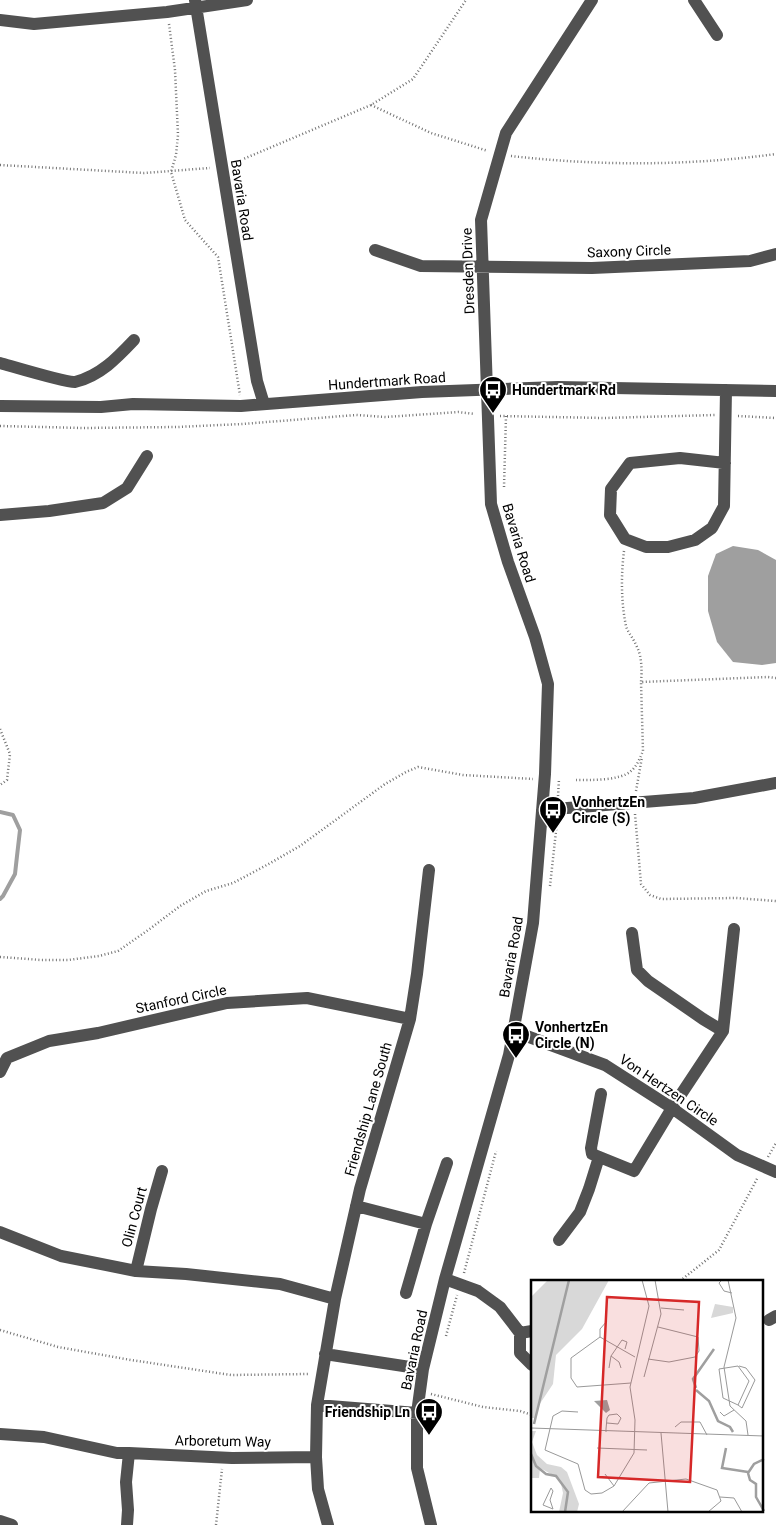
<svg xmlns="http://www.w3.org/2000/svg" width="776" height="1525" viewBox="0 0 776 1525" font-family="Roboto,sans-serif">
	<rect width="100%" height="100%" fill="#fff"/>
	<path fill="#9f9f9f" d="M733 546 758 550 776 560V663L762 665 733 662 717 642 708 611V576L716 554Z"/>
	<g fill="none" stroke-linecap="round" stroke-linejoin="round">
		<path stroke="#9f9f9f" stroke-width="4" d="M0 812 13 815 20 830 17 856 15 874 3 896 0 899"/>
		<path stroke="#737373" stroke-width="2.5" stroke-dasharray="1 2.5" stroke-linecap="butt" d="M169 24 175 70 178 135 176 155 171 172 185 220 218 257 240 395
			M371 105 431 133 488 151
			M511 156C600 166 687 166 776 154
			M241 160 371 105 413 79 466 0
			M0 165 144 173 210 168
			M500 416 604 418 715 415
			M738 416 776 418
			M0 426 83 428 177 427 242 424 356 415 386 417 458 412 475 414
			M504 487 506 416
			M624 551C621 575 621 602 626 626 628 633 634 639 637 647 642 657 642 671 641 682
			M0 729 10 754 7 780 0 785
			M576 780C589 780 620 781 631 771 637 766 640 758 643 751L641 682 768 677 776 678
			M636 791 642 757
			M558 796 559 779
			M635 814 641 884 650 895 661 899 736 898 776 901
			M550 886 557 822
			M0 957 41 960H68L99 956 118 951 151 928 180 906 206 891 233 883 265 866 300 846 385 784 406 772 418 767 463 775 533 779
			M768 1157 776 1143
			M464 1273 496 1151
			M680 1281 719 1250 758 1177
			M0 1330 58 1347 131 1360 231 1375 309 1374
			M446 1336 457 1295
			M431 1394 483 1407 520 1411 532 1415
			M216 1525 222 1469"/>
		<path stroke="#515151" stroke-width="12" d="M195 0 257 381 264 404
			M694 0 717 35
			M0 20 34 24 167 12 247 0
			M375 250 421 266 592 268 750 261 776 254
			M0 363C11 366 67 383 75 382 100 376 117 358 134 340
			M0 406 101 407 133 404 241 406 422 392 558 387 776 391
			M725 463 680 458 630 463 611 489 610 515 625 539 646 547H668L695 540 712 528 724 506 726 390
			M0 515 49 511 103 503 127 488 147 456
			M542 810 694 798 776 783
			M632 933 637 970 648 981 703 1019 723 1031
			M513 1031 605 1065 672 1108 737 1155 776 1172
			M0 1072 7 1058 49 1041 98 1033 227 1003 307 998 410 1019
			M601 1094 591 1148 592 1154 634 1171 672 1108 723 1031 734 929
			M356 1206 426 1224 447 1163
			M0 1232 61 1256 136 1271 186 1274 280 1284 335 1299
			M559 1240 580 1212 589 1189 599 1157
			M136 1271 151 1209 162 1171
			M445 1279 478 1291 500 1307 520 1333
			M406 1293 426 1224
			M769 1320 776 1316
			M532 1331 520 1333V1353L532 1365
			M325 1354 423 1369
			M317 1405 417 1413
			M0 1434 44 1437 117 1453H129L126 1482 128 1510 127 1525
			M129 1453 232 1458 316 1457
			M0 1521 12 1525
			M328 1525 318 1489 316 1457 317 1405 335 1299 360 1189 410 1019 417 974 429 870
			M431 1525 417 1468V1413L423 1369 445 1279 509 1055 533 923 545 774 548 684 535 637 508 562 491 504 481 220 506 133 592 0"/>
	</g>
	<defs>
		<symbol id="bus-pin" viewBox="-11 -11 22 30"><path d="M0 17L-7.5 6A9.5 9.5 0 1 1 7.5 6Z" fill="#000" stroke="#fff"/><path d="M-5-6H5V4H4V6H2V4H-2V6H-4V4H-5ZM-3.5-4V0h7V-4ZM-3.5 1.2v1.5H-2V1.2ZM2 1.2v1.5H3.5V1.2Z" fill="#fff"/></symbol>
	</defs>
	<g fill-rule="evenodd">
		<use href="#bus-pin" x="477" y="374" width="32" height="43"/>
		<use href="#bus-pin" x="537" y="794" width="32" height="43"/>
		<use href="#bus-pin" x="500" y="1019" width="32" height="43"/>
		<use href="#bus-pin" x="413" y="1396" width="32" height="43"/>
	</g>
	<g text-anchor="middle" stroke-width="4" stroke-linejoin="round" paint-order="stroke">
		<g font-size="14" fill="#000" stroke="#fff">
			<text transform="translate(242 200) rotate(81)" y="5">Bavaria Road</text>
			<text transform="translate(629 251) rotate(-2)" y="5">Saxony Circle</text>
			<text transform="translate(468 271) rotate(-92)" y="5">Dresden Drive</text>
			<text transform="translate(387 381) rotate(-4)" y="5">Hundertmark Road</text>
			<text transform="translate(519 543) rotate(73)" y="5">Bavaria Road</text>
			<text transform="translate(511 957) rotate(-80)" y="5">Bavaria Road</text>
			<text transform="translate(181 999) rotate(-12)" y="5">Stanford Circle</text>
			<text transform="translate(669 1090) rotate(34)" y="5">Von Hertzen Circle</text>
			<text transform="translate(368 1109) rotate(-74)" y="5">Friendship Lane South</text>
			<text transform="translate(134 1217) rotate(-75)" y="5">Olin Court</text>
			<text transform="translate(414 1350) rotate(-78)" y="5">Bavaria Road</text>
			<text transform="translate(223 1441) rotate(1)" y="5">Arboretum Way</text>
		</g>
		<g font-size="14" font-weight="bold" fill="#000" stroke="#fff" text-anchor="start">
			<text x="512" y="395">Hundertmark Rd</text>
			<text x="572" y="807">VonhertzEn<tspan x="572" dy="16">Circle (S)</tspan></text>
			<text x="535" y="1032">VonhertzEn<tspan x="535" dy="16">Circle (N)</tspan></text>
			<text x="410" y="1417" text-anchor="end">Friendship Ln</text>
		</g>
	</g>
	<g transform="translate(531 1280)">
		<rect width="232" height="232" fill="#fff"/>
		<path d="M17 0H78L51 49 25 75 22 104 8 125 4 138H0V17ZM184 24 202 27V33L180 38ZM0 151H5L1 162 6 175 16 184 30 187 36 192 48 224 46 232H28L32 213 29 199 9 188 8 198H0Z" fill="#d8d8d8"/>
		<path d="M76 120 79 130 75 133 63 121Z" fill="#9f9f9f"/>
		<path fill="none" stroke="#9f9f9f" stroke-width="2.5" d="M165 108 162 99 183 69M165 110 178 121 187 141 199 147 202 152M3 144 38 0M195 168 191 188 217 192M0 174 5 186 15 194 25 196 37 212 34 232M233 179 223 184 217 193 219 200 225 204V217L233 231"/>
		<path fill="none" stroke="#999" stroke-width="1" d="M191 0 188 3 193 11 201 13M197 0 205 38 193 87 199 126 215 141 217 155M130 28 153 30M69 57V49L76 41M80 76 88 82 90 88M117 79 138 82 164 77 168 71 167 57 127 47M207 86 218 101 207 125 192 118 188 89ZM78 88 80 76 91 60 96 62 94 69M113 97 130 34 124 0M100 103 46 107 40 98V78L69 57 104 77M207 125 211 128 224 100 215 88 208 86M47 132 31 131 22 136 14 170 47 184 54 210 60 214 71 213 83 206 103 173 104 140 99 107 118 26 111 0M189 132 193 136 203 130M144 147 150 142H169L176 155M0 148 233 156M75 152V149L76 138 78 135 86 134 90 138 87 144 76 143M130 153 137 232M66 168 116 170M74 194 83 206M20 208 22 211 19 220 22 229 12 225ZM189 217 203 218 211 232M91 232 118 203 155 199 186 210 190 221 177 232"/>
		<path fill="#d62828" fill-opacity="0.15" stroke="#d62828" stroke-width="2.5" d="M76 17 168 22 159 202 67 197Z"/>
		<rect width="232" height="232" fill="none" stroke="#000" stroke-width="2.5"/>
	</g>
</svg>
